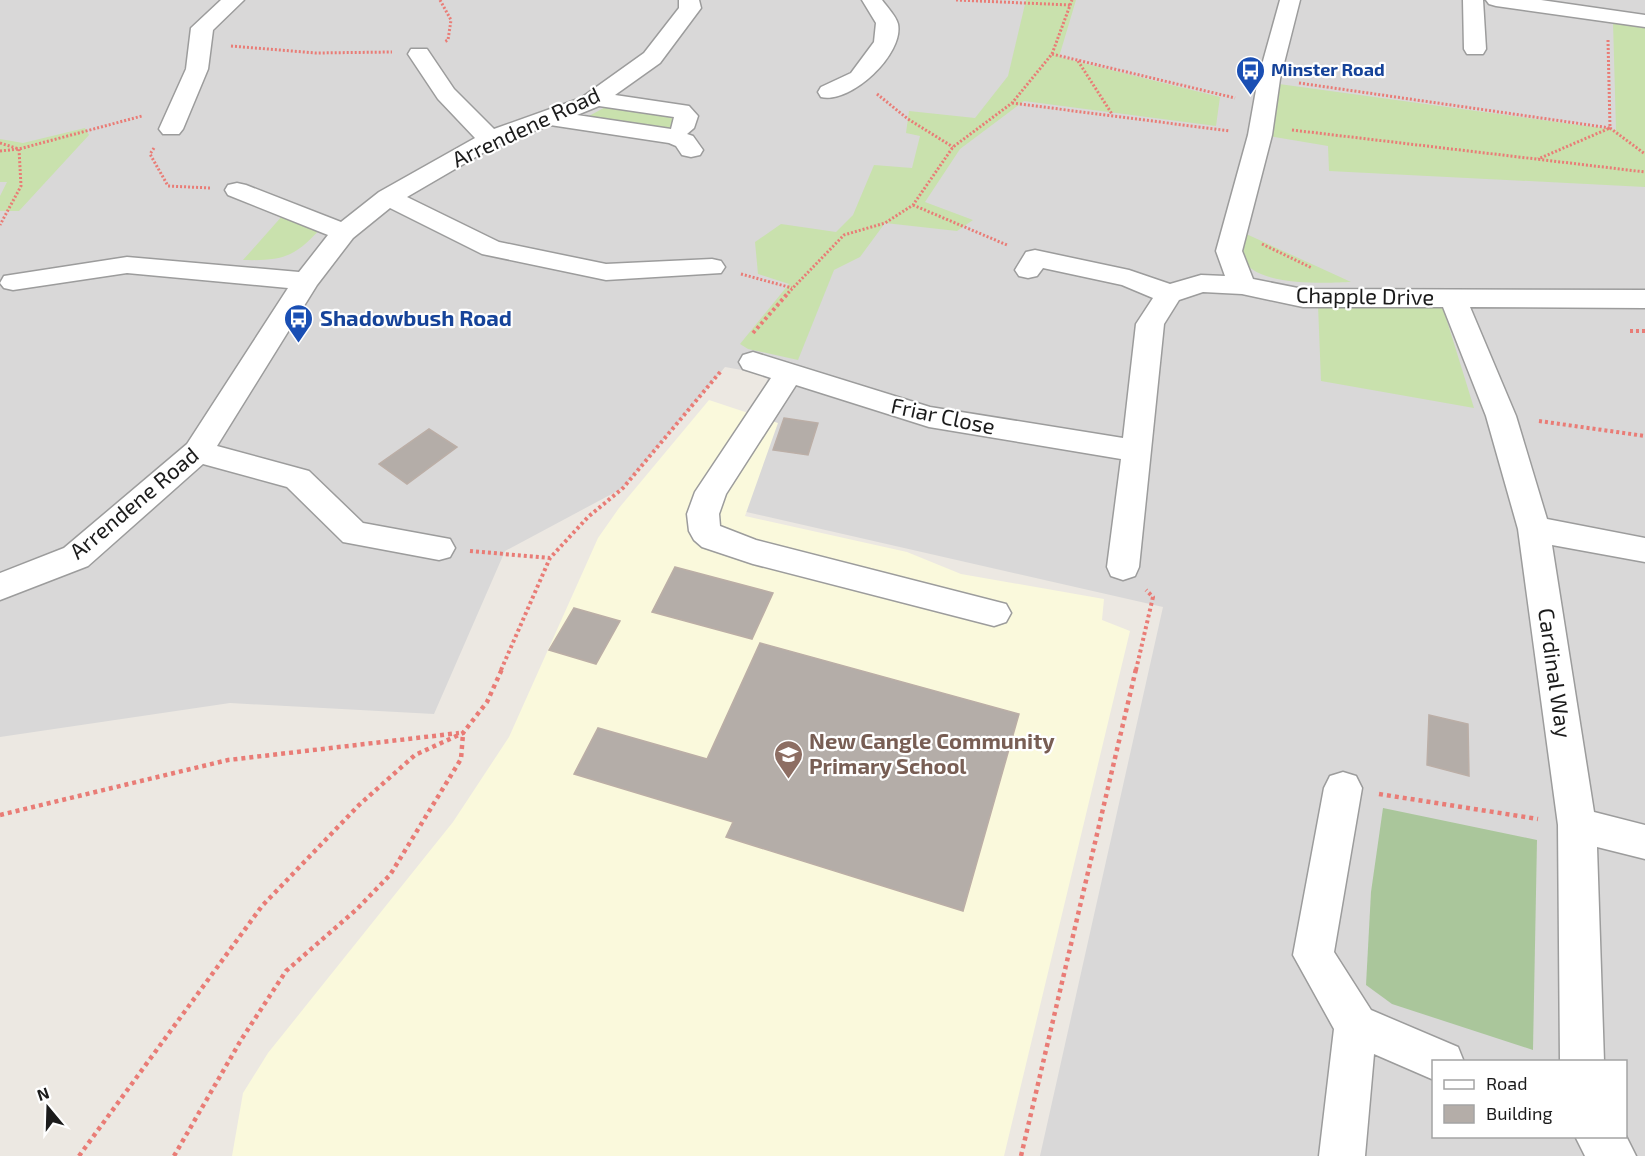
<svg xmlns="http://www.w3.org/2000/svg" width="1645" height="1156" viewBox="0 0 1645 1156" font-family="'Exo 2',sans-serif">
	<rect width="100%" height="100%" fill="#ece8e2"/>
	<path fill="#d9d8d8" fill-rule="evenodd" d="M0 0H1645V1156H1040L1163 607 720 506 769 375 725 367 623 488 505 551 434 714 230 703 0 737ZM1434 1062H1626V1136H1434Z"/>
	<path fill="#faf9dc" d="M709 400 778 423 745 516 907 552 961 574 1104 599 1102 620 1130 631 1004 1156H232L243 1093 268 1053 453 822 509 737 598 538 619 508Z"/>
	<path fill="#c9e1ad" d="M1026 0H1076L1059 57 1220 97 1216 126 1024 101 960 149 925 202 973 220 957 231 885 223 860 257 834 270 798 360 748 349 740 344 789 284 758 274 755 242 781 224 836 232 853 215 874 165 912 168 920 136 906 133 909 111 975 118 1008 76Z
		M1613 22 1645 28V187L1329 171 1328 146 1269 136 1279 84 1616 130Z
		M609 105 673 113 679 118 673 135 580 121Z
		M85 128 89 135 19 211H0V196L7 182H0V139L23 143Z
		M283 215 321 228C295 257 283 261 243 260Z
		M1244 233 1351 282C1326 283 1244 288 1241 251 1241 245 1243 238 1244 233Z
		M1318 305 1443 308 1474 408 1321 381Z"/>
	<path fill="#aac69b" d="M1383 808 1537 840 1533 1050 1392 1004 1366 985 1371 892Z"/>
	<path fill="#b4ada8" stroke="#bbaea6" stroke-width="1.5" d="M784 418 818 423 808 455 773 450Z
		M429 429 457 447 407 484 379 464Z
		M675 567 773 593 752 639 652 612Z
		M574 608 620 621 596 664 549 650Z
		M760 643 1019 714 963 911 726 837 733 822 574 774 598 728 707 759Z
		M1429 715 1468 724 1469 776 1427 765Z"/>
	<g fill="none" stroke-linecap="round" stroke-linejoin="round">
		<defs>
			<path id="minor" d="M221 0H244L213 30 208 69 183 129 179 134H163L159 129 186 69 191 28Z
				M679 0H699L701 8 660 63 615 95 689 106 698 116 694 128 687 134 693 136 703 150 700 155 691 157 682 155 676 146 669 143 550 125 498 144 407 197 499 242 606 264 712 259 721 261 725 267 721 273 606 280 482 254 390 208 353 238 317 285 217 446 309 471 363 523 450 539 455 548 450 557 439 560 343 542 287 487 203 464 88 566 0 600V573L64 548 187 444 288 288 127 273 13 290 4 288 0 283 4 276 127 257 299 272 328 235 228 195 225 190 228 185 237 183 246 185 341 222 379 192 475 138 438 99 408 54 411 49H427L454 89 494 129 581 98 644 53 679 8ZM599 106 674 117 671 129 577 115Z
				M862 0H882C887 7 896 16 898 24 904 54 851 104 821 97L818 92 821 87 851 73 874 42 876 23Z
				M1280 0H1300L1280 79 1272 135 1242 251 1253 279 1303 289 1645 290V308L1470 307 1516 416 1547 519 1645 538V562L1552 545 1594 812 1645 825V859L1597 847 1604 1062H1560L1558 825 1518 529 1486 416 1443 307H1303L1242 294 1203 292 1179 300 1164 324 1139 567 1135 576 1123 580 1111 576 1107 567 1121 459 929 427 796 385 726 494 719 514 720 526 756 540 1006 604 1011 613 1006 622 994 626 753 564 702 547 694 540 689 531 687 514 695 492 771 378 743 369 739 362 743 355 753 352 930 407 1123 438 1136 324 1153 298 1122 285 1043 268 1037 276 1028 278 1019 276 1015 270 1026 252 1035 250 1129 270 1170 284 1201 275 1225 276 1216 251 1248 135 1258 79Z
				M1463 0H1483L1486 49 1483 54H1467L1464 49Z
				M1486 0H1541L1645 15V27L1496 6 1489 4Z
				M1343 772 1356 776 1362 788 1334 952 1371 1010 1458 1047 1464 1062H1434V1080L1374 1054 1365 1156H1319L1334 1029 1293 955 1324 788 1330 776Z
				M1575 1136H1626L1636 1156H1585Z"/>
		</defs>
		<use href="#minor" stroke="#9c9c9c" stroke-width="3"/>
		<path stroke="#e97c76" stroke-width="3" stroke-dasharray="2 2" stroke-linecap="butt" d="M440 0 451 20 448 40 444 42
			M956 0 1070 5
			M1608 40 1610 128 1645 154
			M231 46 316 53 392 52
			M1052 54 1235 98
			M1078 61 1112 114
			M1299 83 1610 128 1538 159
			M877 94 908 119 953 147
			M1012 103 1230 131
			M1292 130 1645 172
			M0 143 19 149 21 186 0 225
			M154 148 150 154 168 186 210 188
			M0 151 19 149 142 116
			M913 205 1007 245
			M1262 244 1312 268
			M741 274 792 288
			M788 293 844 235 885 223 913 205 953 147 1012 103 1052 54 1072 0"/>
		<path stroke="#e97c76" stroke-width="4" stroke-dasharray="3 3" stroke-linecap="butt" d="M1630 331H1645
			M753 333 789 292
			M1539 421 1645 436
			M470 551 550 558
			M501 670 550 558 588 517 623 488 721 371
			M1136 670 1153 597 1146 590"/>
		<path stroke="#e97c76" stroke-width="4.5" stroke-dasharray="4 4" stroke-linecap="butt" d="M1379 794 1538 819
			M0 815 228 760 459 733
			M79 1156 262 906 359 805 415 755 463 733 487 702 502 669
			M174 1156 241 1040 286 971 357 909 390 875 461 759 463 734
			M1021 1156 1136 669"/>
		<use href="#minor" fill="#fff" fill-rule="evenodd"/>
	</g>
	<defs>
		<symbol id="bus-pin" viewBox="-11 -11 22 30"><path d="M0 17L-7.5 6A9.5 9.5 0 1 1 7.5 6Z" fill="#1a4fb4" stroke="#fff"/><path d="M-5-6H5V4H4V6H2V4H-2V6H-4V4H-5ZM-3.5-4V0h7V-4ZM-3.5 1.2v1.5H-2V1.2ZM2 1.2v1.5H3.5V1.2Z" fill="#fff"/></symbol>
		<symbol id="school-pin" viewBox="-11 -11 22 30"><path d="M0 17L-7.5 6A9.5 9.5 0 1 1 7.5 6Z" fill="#8d6e63" stroke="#fff"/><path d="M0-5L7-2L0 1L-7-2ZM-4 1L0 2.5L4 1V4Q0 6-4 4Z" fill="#fff"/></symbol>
	</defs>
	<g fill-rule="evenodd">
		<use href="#bus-pin" x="1234" y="54" width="33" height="45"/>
		<use href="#bus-pin" x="282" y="302" width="33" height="45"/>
		<use href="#school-pin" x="772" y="738" width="33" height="45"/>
	</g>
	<g text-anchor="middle" stroke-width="4.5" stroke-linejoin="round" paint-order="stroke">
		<g font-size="18" font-weight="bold" fill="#164399" stroke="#fff" text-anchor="start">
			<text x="1271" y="76">Minster Road</text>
		</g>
		<g font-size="22" fill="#1b1b1b" stroke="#fff">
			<text transform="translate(526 127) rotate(-25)" y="8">Arrendene Road</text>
			<text transform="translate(1365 296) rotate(1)" y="8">Chapple Drive</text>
			<text transform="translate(943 416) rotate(12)" y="8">Friar Close</text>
			<text transform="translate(134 503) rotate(-40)" y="8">Arrendene Road</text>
			<text transform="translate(1555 673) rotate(82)" y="8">Cardinal Way</text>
		</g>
		<g font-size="22" font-weight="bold" fill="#164399" stroke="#fff" text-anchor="start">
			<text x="320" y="326">Shadowbush Road</text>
		</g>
		<g font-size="22" font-weight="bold" fill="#785e54" stroke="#fff" text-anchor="start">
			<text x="809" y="749">New Cangle Community<tspan x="809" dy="25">Primary School</tspan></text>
		</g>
	</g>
	<rect x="1432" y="1060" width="195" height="78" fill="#ffffff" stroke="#a4a4a4" stroke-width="1.5"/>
	<rect x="1444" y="1080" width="30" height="9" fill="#ffffff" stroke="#a4a4a4" stroke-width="1.5"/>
	<text x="1486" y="1090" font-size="18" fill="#1b1b1b">Road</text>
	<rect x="1444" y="1105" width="30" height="18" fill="#b4ada8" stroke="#a4a4a4" stroke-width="1.5"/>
	<text x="1486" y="1120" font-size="18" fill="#1b1b1b">Building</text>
	<g transform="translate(48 1108) rotate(341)" stroke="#ffffff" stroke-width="4.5" paint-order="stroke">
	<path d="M0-4.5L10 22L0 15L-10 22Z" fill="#1b1b1b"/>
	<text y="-9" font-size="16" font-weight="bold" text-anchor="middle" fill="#1b1b1b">N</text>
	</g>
</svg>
